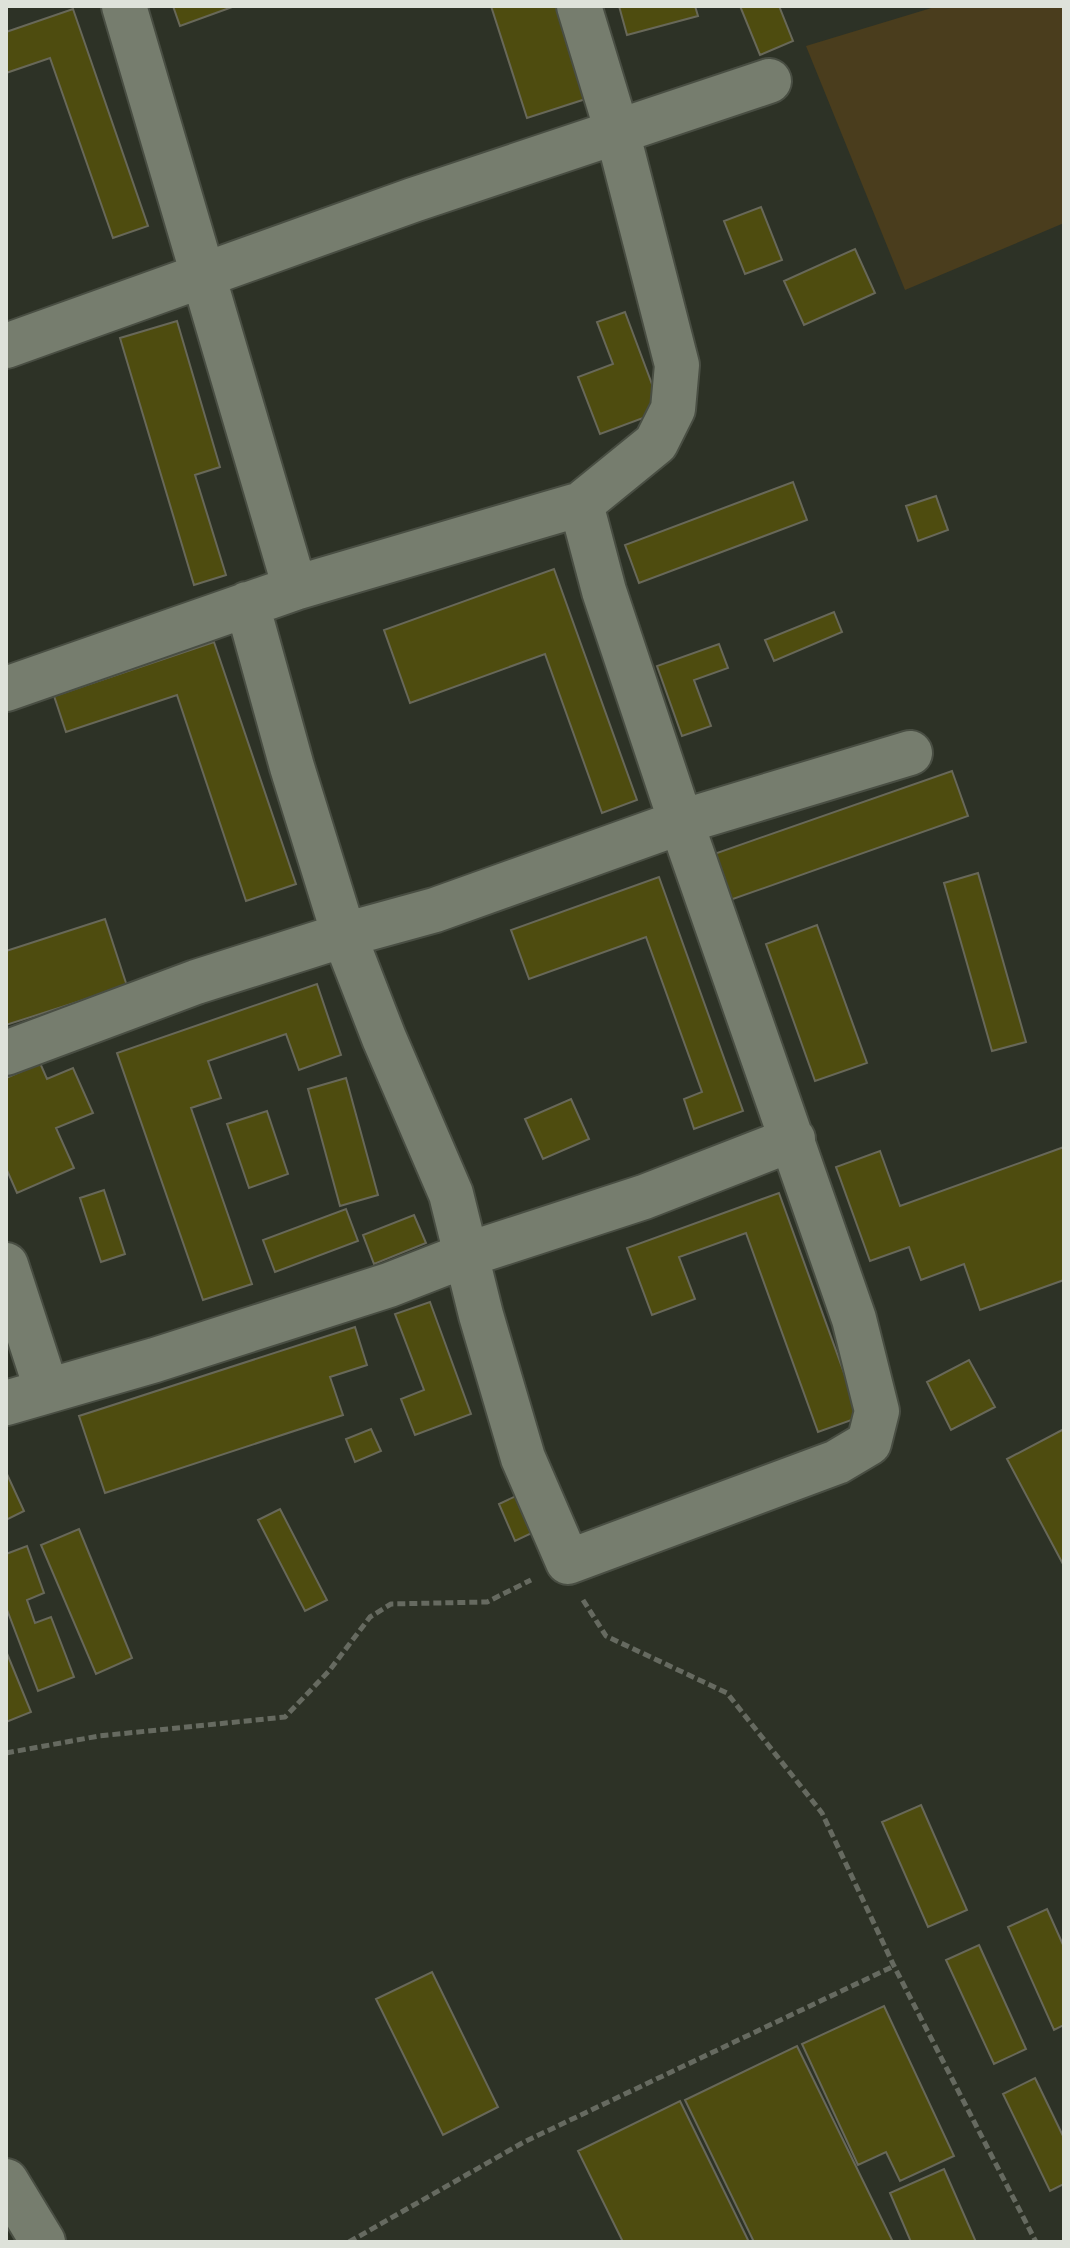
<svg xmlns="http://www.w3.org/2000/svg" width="1070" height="2248" viewBox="0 0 1070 2248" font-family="Helvetica,sans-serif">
	<rect width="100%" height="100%" fill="#2d3226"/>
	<path fill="#4a3d1d" d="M938 6H1064V223L905 290 806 46Z"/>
	<path fill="#4e4c0f" stroke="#686859" stroke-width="2" d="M173 6H235L180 26Z
		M491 6H569L598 95 527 118Z
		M619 6H695L698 16 627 35Z
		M740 6H779L793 41 760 55Z
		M73 9 148 226 113 238 50 58 6 73V32Z
		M761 207 782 260 745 274 724 221Z
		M855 249 875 293 804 325 784 281Z
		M625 312 662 411 600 434 578 377 613 364 597 322Z
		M177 321 220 467 195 475 226 575 194 585 120 338Z
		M793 482 807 520 639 583 625 545Z
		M936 496 948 530 918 541 906 506Z
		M554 569 637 800 602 813 545 654 410 703 384 630Z
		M834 612 842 632 774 661 765 640Z
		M214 642 296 884 246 901 177 695 66 732 54 696Z
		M719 644 728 668 694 680 711 726 682 736 657 666Z
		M952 771 968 816 730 900 714 854Z
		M978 873 1026 1042 992 1051 944 883Z
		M659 877 743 1111 694 1129 684 1099 702 1092 646 937 529 979 511 930Z
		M105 919 127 986 6 1025V951Z
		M817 925 867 1063 815 1081 766 944Z
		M317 984 341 1055 299 1070 286 1034 208 1061 221 1098 191 1108 252 1284 203 1300 117 1053Z
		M40 1063 47 1079 73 1068 93 1113 56 1128 74 1168 17 1193 6 1168V1078Z
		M346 1078 378 1195 340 1206 308 1089Z
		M571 1099 589 1139 543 1159 525 1119Z
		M267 1111 288 1174 249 1188 227 1124Z
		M1064 1147V1280L980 1310 964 1264 921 1280 909 1247 870 1261 836 1167 880 1151 900 1206Z
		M104 1190 125 1254 101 1262 80 1198Z
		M779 1193 860 1417 818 1432 746 1233 679 1257 695 1299 652 1315 627 1248Z
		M346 1209 358 1241 275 1272 263 1240Z
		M414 1215 426 1243 374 1264 363 1235Z
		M430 1302 471 1414 415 1435 401 1399 424 1390 395 1314Z
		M355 1327 367 1365 330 1377 343 1415 105 1493 79 1416Z
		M969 1360 995 1407 951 1430 927 1382Z
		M371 1429 381 1451 355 1462 346 1439Z
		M1064 1429V1566L1007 1459Z
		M6 1472 24 1511 6 1520Z
		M518 1495 534 1532 515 1541 499 1504Z
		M280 1509 327 1600 305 1611 258 1520Z
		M79 1529 132 1658 96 1674 41 1545Z
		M27 1546 44 1593 27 1600 35 1623 51 1617 74 1677 38 1691 6 1607V1554Z
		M6 1651 31 1712 6 1722Z
		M921 1805 967 1910 928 1927 882 1822Z
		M1047 1909 1064 1947V2025L1054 2030 1008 1927Z
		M979 1945 1026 2049 994 2064 946 1960Z
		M432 1972 498 2107 443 2135 376 1999Z
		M884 2006 954 2156 900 2181 886 2152 858 2165 802 2044Z
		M797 2046 893 2242H754L685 2100Z
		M1035 2078 1064 2138V2184L1050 2191 1003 2094Z
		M680 2101 749 2242H623L578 2151Z
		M944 2169 976 2242H911L890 2193Z"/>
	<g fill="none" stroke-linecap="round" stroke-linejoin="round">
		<defs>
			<path id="minor" d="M124 6 295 588
				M6 346 413 200 769 81
				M247 604 292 767 344 935 384 1038 451 1194 481 1315 523 1458 568 1562 837 1462 869 1443 877 1411 854 1319 681 822 604 591 581 504
				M6 689 295 588 581 504 656 443 673 409 677 365 617 131 579 6
				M6 1053 196 982 344 935 435 910 681 822 910 753
				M6 1265 47 1391
				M6 1403 155 1360 389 1285 466 1255 644 1197 793 1139
				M6 2181 43 2242"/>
		</defs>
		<use href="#minor" stroke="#494e43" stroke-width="48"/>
		<path stroke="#666a60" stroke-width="5" stroke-dasharray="8 4" stroke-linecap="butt" d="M583 1600 606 1636 727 1693 822 1813 894 1966 1036 2242
			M6 1753 99 1736 285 1717 329 1671 370 1617 391 1604 487 1602 531 1580
			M349 2242 524 2142 894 1966"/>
		<use href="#minor" stroke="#767d6e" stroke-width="44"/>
	</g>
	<rect width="1070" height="2248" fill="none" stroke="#dee2da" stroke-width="16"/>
</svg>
